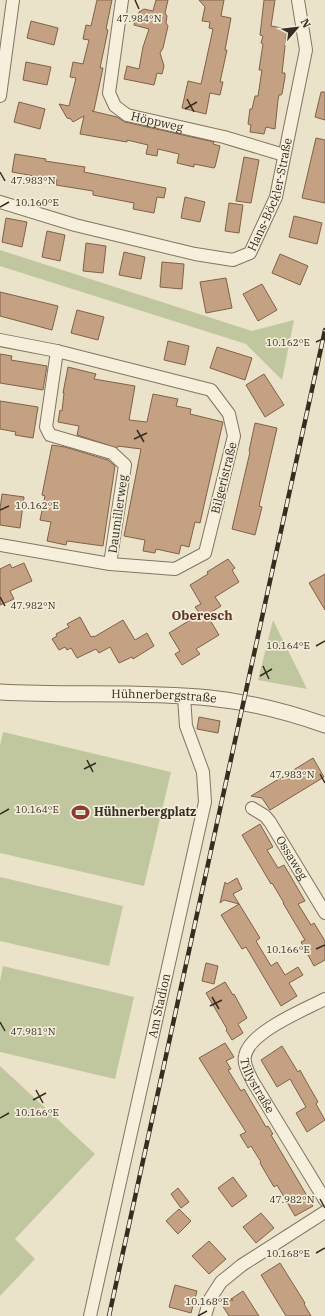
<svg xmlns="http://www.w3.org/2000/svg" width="325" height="1316" viewBox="0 0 325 1316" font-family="'IBM Plex Serif',serif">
	<rect width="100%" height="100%" fill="#eae2c9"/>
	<path fill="#c0c79e" d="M0 250 252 331 294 320 282 380 246 344 0 266Z
		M273 620 307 689 258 680Z
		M3 732 171 772 144 886 0 853V746Z
		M0 877 123 906 109 966 0 941Z
		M3 966 134 997 115 1079 0 1052V981Z
		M0 1066 95 1154 15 1239 35 1259 0 1296Z"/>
	<path fill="#c4a183" stroke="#816148" d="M97 0H112L106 29 108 30 100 68H103L94 110 92 111 117 117 125 122 214 142 213 144 220 146 215 167 214 168 194 164V167L177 163 179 154 158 149 157 156 146 154 148 145 127 140V142L80 134 84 116 73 122 71 119 67 118 59 104 69 106 76 78 70 77 73 62 83 64 89 40 83 39 86 25 91 26Z
		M156 0H168L165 13 167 16 166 23 168 26 163 48 160 53 164 66 162 74 157 73 154 85 124 79 127 66 139 69 143 47 149 29 134 25 135 18 138 17 139 12 144 9 153 11Z
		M199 0H224L221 16 231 18 225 50H227L220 82H223L220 95 210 93 206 114 182 108 188 81 201 84 213 29 209 28 210 22 202 21 205 7Z
		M264 0H275L271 26 287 29 282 73H285V77L282 94 281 95H279L278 100 275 129 266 127 264 134 250 132 251 125 248 124 250 109H252L255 96H258L262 70H259L263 44 261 43 263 36 260 35Z
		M31 21 58 28 54 45 27 38Z
		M26 62 51 67 47 85 23 80Z
		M321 92H325V120L315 117Z
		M19 102 45 109 40 129 14 122Z
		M316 138 325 140V203L302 198Z
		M15 154 46 159 45 161 85 167 84 172 166 188 164 198 157 197 154 213 133 209 134 203 93 195V191L56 185 57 180 12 172Z
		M244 157 259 160 251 203 236 201Z
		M185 197 205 202 200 222 181 218Z
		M229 203 243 205 239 233 225 231Z
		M294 216 322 223 317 244 289 237Z
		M6 218 27 222 22 247 2 242Z
		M47 231 65 235 60 261 42 257Z
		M86 243 106 246 103 273 83 271Z
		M124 252 145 257 141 279 119 275Z
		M280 254 308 266 300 285 272 273Z
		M162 262 184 264 182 289 160 287Z
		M226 278 232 308 206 313 200 282Z
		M262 284 277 310 258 321 243 294Z
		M0 292 58 306 52 330 0 316Z
		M77 310 104 317 98 340 71 333Z
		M168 341 189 346 185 365 164 360Z
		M217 347 252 358 245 380 210 368Z
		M0 354 12 356 11 360 47 366 43 390 0 383Z
		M68 367 96 374 94 379 135 386 129 420 147 422 153 394 178 399 176 406 191 409 190 414 223 422 200 523 195 522 189 547 181 545 179 554 156 549 155 553 143 551 145 540 124 536 141 449 118 446 117 448 77 435 79 426 58 422 60 410 62 411 64 393H63Z
		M264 374 284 405 265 417 246 385Z
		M0 401 38 407 33 438 15 435 16 432 0 429Z
		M255 423 277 428 259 506 262 507 255 535 232 529 250 452 249 451Z
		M52 445 65 447 108 460 115 466 103 546 67 541 66 545 47 541 51 522 40 520 45 496 42 495Z
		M2 494 24 497 20 528 0 525V509Z
		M228 559 235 568 232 570 239 582 215 597 221 606 207 615 219 635 196 649 200 654 182 665 175 654 180 651 169 633 200 614 195 607 201 604 190 585 208 574 207 572Z
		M24 563 32 581 10 591 14 599 0 605V569L10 564 12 568Z
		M325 574V610L309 583Z
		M80 617 91 637 94 636V637L123 620 135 640 147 633 154 646 133 659 132 657 119 663 110 647 99 653 96 649 77 658 71 648 67 650 65 647 59 650 52 639 57 636 56 634 69 627 67 624Z
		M199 717 220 721 218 733 197 729Z
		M313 758 324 777 270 810 262 798 251 796Z
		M260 824 273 847 267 850 278 868 284 865 305 901 298 904 311 925 314 923 325 941V960L314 966 301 942 305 940 283 903H284L272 883 271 884 242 835Z
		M237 878 242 889 233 894 260 938 256 941 271 966 277 962 285 975 298 967 303 975 289 983 297 996 281 1006 246 947 242 949 221 915 239 904 224 900 220 903 225 882 227 884Z
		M206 963 218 966 214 984 202 981Z
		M225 982 233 995 234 994 247 1018 238 1024 243 1033 232 1040 226 1030 227 1029 206 993Z
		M225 1043 234 1057 226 1061 231 1069 228 1070 241 1091 244 1089 266 1127 268 1126 273 1134 271 1135 313 1206 295 1216 277 1185 274 1187 260 1163 261 1162 251 1146 248 1148 240 1135 246 1132 199 1058Z
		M282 1046 298 1072 300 1070 306 1081 318 1102 316 1104 325 1120 307 1132 296 1113 306 1107 290 1079 277 1087 261 1060Z
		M233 1177 247 1196 232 1207 218 1188Z
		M178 1188 189 1202 181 1208 171 1194Z
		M179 1209 191 1221 178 1234 166 1221Z
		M261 1213 274 1228 256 1243 243 1227Z
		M209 1241 226 1259 209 1274 192 1256Z
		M280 1263 305 1303 304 1304 311 1316H286L261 1275Z
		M175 1285 197 1291 191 1313 169 1307Z
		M243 1291 259 1316H229L222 1305 230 1300H233L231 1299Z"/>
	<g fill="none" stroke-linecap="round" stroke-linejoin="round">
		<defs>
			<g id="minor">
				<path id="s1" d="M122 0 109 93 115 106 127 115 224 137 284 155"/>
				<path d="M0 96 13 0"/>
				<path id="s2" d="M0 202 75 225 195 254 233 260 250 253 276 197 306 50 298 0"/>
				<path d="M0 340 57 351 211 390 229 414 234 436 205 553 175 569 110 564 0 545"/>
				<path d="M57 351 46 427 50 435 112 453 125 465 110 564"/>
				<path id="s3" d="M252 808 265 816 270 822 325 913"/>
				<path id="s4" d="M325 999C304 1010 249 1032 245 1056 243 1065 250 1075 253 1082L325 1200"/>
				<path id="s5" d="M90 1316 205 802 203 772 186 726 184 697"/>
				<path d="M205 1316 210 1299 221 1282 242 1265 325 1212"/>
			</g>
			<g id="tertiary">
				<path id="s6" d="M0 692C70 696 140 691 210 698 249 702 288 712 325 725"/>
			</g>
		</defs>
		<use href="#minor" stroke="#847560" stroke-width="14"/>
		<use href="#tertiary" stroke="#847560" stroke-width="17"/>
		<use href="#minor" stroke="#f5efdc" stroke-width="12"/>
		<use href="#tertiary" stroke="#f5efdc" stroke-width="15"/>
		<defs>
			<path id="rail" d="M109 1316 325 330"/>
		</defs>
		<use href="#rail" stroke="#362d21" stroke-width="4.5"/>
		<use href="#rail" stroke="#f2ecd8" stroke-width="3" stroke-dasharray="9" stroke-linecap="butt"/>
	</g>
	<path fill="none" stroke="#362d21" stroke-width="1.5" d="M135 0 139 9M187 99 194 112M185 109 197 102M0 172 5 181M0 207 9 202M316 342 325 338M137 430 144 442M134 439 147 433M0 510 9 506M0 597 5 606M316 646 325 641M263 666 269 679M260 676 272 669M87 760 93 772M84 769 96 763M320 774 325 783M0 814 9 809M316 949 325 945M212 997 219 1009M210 1006 222 1000M0 1022 5 1031M36 1090 43 1103M33 1100 46 1093M0 1118 9 1113M320 1199 325 1208M316 1253 325 1248M198 1316 207 1311"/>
	<defs>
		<symbol id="stadium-bare" viewBox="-9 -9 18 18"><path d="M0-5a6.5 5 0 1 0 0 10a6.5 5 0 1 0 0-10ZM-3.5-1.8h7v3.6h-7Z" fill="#8d3a36" stroke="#f2ecd8" stroke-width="2.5" paint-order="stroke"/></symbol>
	</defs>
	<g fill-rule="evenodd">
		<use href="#stadium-bare" x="68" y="800" width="25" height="25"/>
	</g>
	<g text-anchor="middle" stroke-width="3.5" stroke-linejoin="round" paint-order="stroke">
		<g font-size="12" fill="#362d21" stroke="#f2ecd8">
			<text dy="4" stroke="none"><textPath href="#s1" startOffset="154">Höppweg</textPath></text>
			<text dy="4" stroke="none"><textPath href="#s2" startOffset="321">Hans-Böckler-Straße</textPath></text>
			<text transform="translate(224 478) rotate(-76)" y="4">Bilgeristraße</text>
			<text transform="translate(118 514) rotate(-82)" y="4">Daumillerweg</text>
			<text dy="4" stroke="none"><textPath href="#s6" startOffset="164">Hühnerbergstraße</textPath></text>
			<text dy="4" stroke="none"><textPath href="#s3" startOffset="65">Ossaweg</textPath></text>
			<text dy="4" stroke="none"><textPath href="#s5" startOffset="318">Am Stadion</textPath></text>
			<text dy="4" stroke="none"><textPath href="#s4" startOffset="133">Tillystraße</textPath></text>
		</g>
		<g font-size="12" font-weight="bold" fill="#362d21" stroke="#f2ecd8" text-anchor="start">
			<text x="94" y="816">Hühnerbergplatz</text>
		</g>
		<g font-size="13" font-weight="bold" fill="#5e3426" stroke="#f2ecd8">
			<text x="202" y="620">Oberesch</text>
		</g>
	</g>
	<g font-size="10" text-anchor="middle" fill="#362d21" stroke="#f2ecd8" stroke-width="3.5" stroke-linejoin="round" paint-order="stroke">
		<text x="139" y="22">47.984°N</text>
		<text x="33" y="184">47.983°N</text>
		<text x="37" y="206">10.160°E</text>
		<text x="288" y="346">10.162°E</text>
		<text x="37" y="509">10.162°E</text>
		<text x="33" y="609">47.982°N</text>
		<text x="288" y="649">10.164°E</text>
		<text x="292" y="778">47.983°N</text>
		<text x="37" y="813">10.164°E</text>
		<text x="288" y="953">10.166°E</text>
		<text x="33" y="1035">47.981°N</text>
		<text x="37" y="1116">10.166°E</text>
		<text x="292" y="1203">47.982°N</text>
		<text x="288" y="1257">10.168°E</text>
		<text x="207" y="1305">10.168°E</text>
	</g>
	<g transform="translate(297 28) rotate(62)" stroke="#f2ecd8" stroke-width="3" paint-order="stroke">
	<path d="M0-3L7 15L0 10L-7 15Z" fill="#362d21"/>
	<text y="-6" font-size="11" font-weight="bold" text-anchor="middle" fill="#362d21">N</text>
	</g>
</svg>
